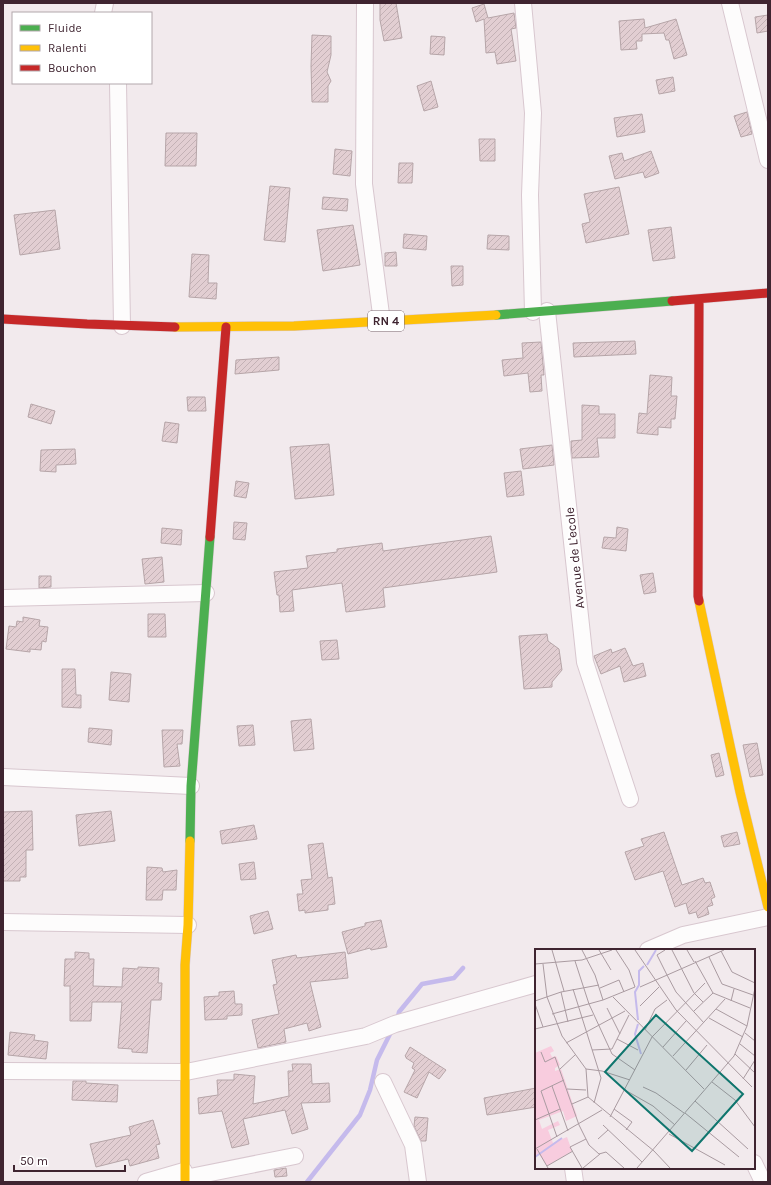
<svg xmlns="http://www.w3.org/2000/svg" width="771" height="1185" viewBox="0 0 771 1185" font-family="Karla,sans-serif">
	<defs>
		<pattern id="building-hatch" width="6" height="6" patternUnits="userSpaceOnUse"><rect width="6" height="6" fill="#e2ced2"/><path d="M-1 1l2-2M0 6l6-6M5 7l2-2" fill="none" stroke="#c3b1b5"/></pattern>
	</defs>
	<rect width="100%" height="100%" fill="#f2eaed"/>
	<g fill="none" stroke-linecap="round" stroke-linejoin="round">
		<path stroke="#c5baec" stroke-width="4.5" d="M397 1020 399 1012 422 984 454 978 463 968
			M307 1182 360 1115 370 1090 377 1060 392 1030"/>
	</g>
	<path fill="url(#building-hatch)" stroke="#b6a5a8" d="M380 3H396L402 38 384 41 380 20Z
		M484 4 488 18 514 13 516 28 511 29 516 61 497 64 495 52 486 53 484 19 476 22 472 8Z
		M768 15V31L757 33 755 17Z
		M644 19 645 28 676 19 687 55 674 59 669 40H666L664 33 642 34V41H636L637 49 621 50 619 21Z
		M312 35 331 36V55L327 72 331 81 328 86V102H312L311 66Z
		M431 36 445 37 444 55 430 54Z
		M673 77 675 91 659 94 656 80Z
		M431 81 438 107 424 111 417 86Z
		M747 112 752 134 741 137 734 116Z
		M642 114 645 132 617 137 614 118Z
		M166 133H197L196 166H165Z
		M479 139H495V161H480Z
		M335 149 352 151 350 176 333 174Z
		M651 151 659 173 645 178 643 172 615 179 609 156 622 153 624 161Z
		M399 163H413L412 183H398Z
		M270 186 290 188 285 242 264 240Z
		M619 187 629 234 586 243 582 224 590 222 584 194Z
		M323 197 348 199 347 211 322 209Z
		M55 210 60 249 20 255 14 215Z
		M353 225 360 265 323 271 317 230Z
		M671 227 675 258 653 261 648 230Z
		M404 234 427 236 426 250 403 248Z
		M488 235 509 236V250L487 249Z
		M396 252 397 266H385V253Z
		M192 254 209 255 208 283H217L216 299 189 297Z
		M451 266H463V285L452 286Z
		M635 341 636 354 574 357 573 343Z
		M541 342 544 375H541L542 391 530 392 528 373 504 376 502 360 523 358 522 343Z
		M279 357V370L235 374 236 360Z
		M650 375 672 377 671 396H677L675 419H671V428L658 427V435L637 433 639 413 647 414Z
		M187 397H205L206 411H188Z
		M31 404 55 411 51 424 28 417Z
		M582 405 599 406V414H615V438H597L599 457 572 458 571 441 582 440Z
		M165 422 179 424 177 443 162 441Z
		M329 444 334 495 295 499 290 447Z
		M552 445 554 465 523 469 520 449Z
		M75 449 76 464 56 465V472L40 471 41 450Z
		M521 471 524 495 507 497 504 473Z
		M236 481 249 483 246 498 234 496Z
		M234 522 247 523 245 540 233 539Z
		M617 527 628 529 626 551 602 548 604 537 616 538Z
		M162 528 182 530 181 545 161 543Z
		M491 536 497 572 383 588 385 607 346 612 342 583 292 590 294 611 280 612 279 595H277L274 572 308 568 306 556 337 552V549L382 543 383 551Z
		M162 557 164 582 145 584 142 559Z
		M653 573 656 592 644 594 640 575Z
		M39 576H51V587L39 588Z
		M148 614H165L166 637H148Z
		M23 617 40 620 39 626 48 627 46 642 42 641 41 650 30 649V652L6 649 9 626 16 627 17 621 23 622Z
		M547 634 548 641 559 649 562 670 552 682V687L524 689 519 636Z
		M337 640 339 659 322 660 320 641Z
		M625 648 633 666 643 663 646 676 624 682 620 666 601 674 594 656 611 649 612 653Z
		M62 669H75L76 695H81V708L62 707Z
		M111 672 131 674 129 702 109 700Z
		M311 719 314 749 294 751 291 721Z
		M253 725 255 745 239 746 237 726Z
		M89 728 112 730 111 745 88 742Z
		M162 730H183L182 744H177L180 766 164 767Z
		M757 743 763 775 750 777 743 745Z
		M719 753 724 775 716 777 711 755Z
		M32 811 33 850H26V877H20V881H3V812Z
		M111 811 115 841 79 846 76 815Z
		M254 825 257 839 222 844 220 831Z
		M664 832 682 885 703 878 705 883 710 882 715 897 711 899 713 905 707 907 709 914 698 918 696 912 689 914 686 903 675 907 663 871 635 880 625 852 644 846 641 839Z
		M737 832 740 844 724 847 721 836Z
		M323 843 328 878 332 877 335 904 328 905V910L305 913V910L299 911 297 894H303L301 880 312 879 308 845Z
		M254 862 256 879 241 880 239 864Z
		M147 867 162 868 163 872 177 870 176 890H163L162 900H146Z
		M268 911 273 929 254 934 250 916Z
		M381 920 387 947 371 950 370 948 348 954 342 932 365 926V923Z
		M75 952 89 953V959H94L93 986 122 987 123 968 138 969V967L159 968 158 983H162L161 1000H151L147 1053 132 1052V1049L118 1048 122 1002H92L91 1021H70V986H64L65 959H75Z
		M345 952 348 978 310 982 321 1027 309 1031 307 1023 284 1029 286 1042 258 1048 252 1020 279 1014 273 985 277 984 272 960 296 955 297 958Z
		M234 991 235 1004H242V1015L227 1016V1019L205 1020 204 997 219 996V992Z
		M10 1032 35 1035 34 1040 48 1042 46 1059 8 1055Z
		M410 1047 446 1070 439 1079 429 1072 417 1098 404 1092 415 1070 412 1068 414 1063 406 1058V1057L405 1056Z
		M292 1064H311L312 1084 329 1083 330 1102 301 1103 308 1129 292 1134 285 1110 243 1119 249 1144 232 1148 222 1111 199 1114 198 1098 218 1095 217 1080H234V1074L255 1076 253 1104 289 1096 288 1071H293Z
		M73 1081H86V1083L118 1085 117 1102 72 1100Z
		M536 1088V1107L487 1115 484 1098Z
		M415 1117 428 1118 426 1141H421L414 1126Z
		M153 1120 160 1144 156 1145 159 1158 130 1166 128 1159 96 1167 90 1144 131 1135 129 1127Z
		M286 1168 287 1176 275 1177 274 1170Z"/>
	<g fill="none" stroke-linecap="round" stroke-linejoin="round">
		<defs>
			<path id="street" d="M365 3 364 184 382 322
				M523 3 533 113 530 195 533 312
				M730 3 768 160
				M103 13 105 3
				M118 83 122 326
				M547 311 585 662 630 799
				M3 598 206 593
				M3 777 191 786
				M3 922 188 925
				M648 950 683 935 768 917
				M3 1071 186 1072 366 1036 395 1024 536 984
				M383 1082 413 1145 418 1182
				M754 1163 763 1182
				M573 1168 575 1182
				M185 1178 295 1156
				M146 1182 184 1171"/>
			<path id="fast" d="M496 315 672 301
				M190 841 191 786 210 537"/>
			<path id="slow" d="M175 327 294 326 496 315
				M699 601 740 792 768 907
				M185 1182V965L188 925 190 841"/>
			<path id="jam" d="M699 299 698 596 699 601
				M672 301 768 293
				M3 319 87 324 175 327
				M210 537 226 327"/>
		</defs>
		<use href="#street" stroke="#d8c7cf" stroke-width="18"/>
		<use href="#fast" stroke="#d8c7cf" stroke-width="10"/>
		<use href="#slow" stroke="#d8c7cf" stroke-width="10"/>
		<use href="#jam" stroke="#d8c7cf" stroke-width="10"/>
		<use href="#street" stroke="#fdfcfc" stroke-width="16"/>
		<use href="#fast" stroke="#4caf50" stroke-width="9"/>
		<use href="#slow" stroke="#ffc107" stroke-width="9"/>
		<use href="#jam" stroke="#c62828" stroke-width="9"/>
	</g>
	<g text-anchor="middle" stroke-width="4" stroke-linejoin="round" paint-order="stroke">
		<rect fill="#fff" stroke="#79666e" stroke-width="1" x="368" y="311" width="36" height="20" rx="3"/>
		<g font-size="12" font-weight="bold" fill="#3f2430">
			<text x="386" y="325">RN 4</text>
		</g>
		<g font-size="13" fill="#3f2430" stroke="#fff">
			<text transform="translate(574 558) rotate(-96)" y="5">Avenue de L'ecole</text>
		</g>
	</g>
	<g transform="translate(535 949)">
		<rect width="220" height="220" fill="#f2eaed"/>
		<path d="M16 97 19 102 15 104 17 108 21 107 25 116 20 119V122L26 120 42 167 31 172 28 162 4 171 7 180 23 172 25 176 13 181 18 194 32 188 37 202 12 217 4 205 0 207V104Z" fill="#f8ccde"/>
		<path fill="none" stroke="#c5baec" stroke-width="2" d="M112 16 121 1M103 71 100 43 104 36V22L109 17M103 75 100 85 106 105M0 208 27 189"/>
		<path fill="none" stroke="#aa9ba1" stroke-width="1" d="M17 1 29 42M47 1 60 26 68 51M64 1 76 21M100 1 141 61 217 138M130 1 122 6 132 26 141 43 169 74M137 1 159 44 168 53M152 1 159 13M186 2 197 23 220 34M174 8 187 35 218 46M40 12 54 55 77 105 100 121M160 12 178 44 215 59M0 15 47 11 77 1M8 15 12 48 27 87 51 120 53 148 119 202 135 219M105 38 189 1M65 39 84 31 89 43M38 40 66 129 59 154M26 43 33 73M78 48 169 140M0 52 26 43 64 36M196 52 199 40M0 55 8 78M105 57 124 38M72 59 85 85M181 60 212 77M159 62 178 44M17 65 68 51 100 38 94 21 81 1M174 69 208 88M0 80 58 66M110 81 120 60 132 51M210 84 220 92M82 90 103 101M31 94 90 62M205 95 220 107M128 98 151 72M57 101 77 100 94 66M6 103 10 113 20 108 44 176 54 196 64 205 71 203 89 219M200 105 220 124M138 107 190 50M25 120 40 106M51 120 67 122 95 131M151 121 172 96M185 123 202 139M208 130 220 111M177 133 200 151 220 178M17 137 33 182M108 138 121 144 149 164M32 140 51 141M90 141 118 157 140 176M160 152 213 200M37 155 53 148M79 160 97 173 91 181M150 164 204 208M75 168 117 88 170 34M0 171 25 160M68 176 107 213M134 185 190 216M22 188 6 142 29 131M63 190 73 181M0 200 67 161M2 200 13 219M12 217 38 202M47 219 35 198 51 190M48 219 65 205M102 219 199 107 212 77 220 39"/>
		<path fill="#0f766e" fill-opacity="0.15" stroke="#0f766e" stroke-width="2" d="M121 66 208 145 157 202 70 123Z"/>
		<rect width="220" height="220" fill="none" stroke="#3f2430" stroke-width="2"/>
	</g>
	<rect width="771" height="1185" fill="none" stroke="#3f2430" stroke-width="8"/>
	<rect x="12" y="12" width="140" height="72" fill="#ffffff" stroke="#b2a7ac"/>
	<rect x="20" y="25" width="20" height="6" fill="#4caf50" stroke="#b2a7ac"/>
	<text x="48" y="32" font-size="12" fill="#3f2430">Fluide</text>
	<rect x="20" y="45" width="20" height="6" fill="#ffc107" stroke="#b2a7ac"/>
	<text x="48" y="52" font-size="12" fill="#3f2430">Ralenti</text>
	<rect x="20" y="65" width="20" height="6" fill="#c62828" stroke="#b2a7ac"/>
	<text x="48" y="72" font-size="12" fill="#3f2430">Bouchon</text>
	<path d="M14 1165v6h111v-6" fill="none" stroke="#3f2430" stroke-width="2"/>
	<text x="20" y="1165" font-size="12" fill="#3f2430" stroke="#ffffff" stroke-width="3" paint-order="stroke">50 m</text>
</svg>
